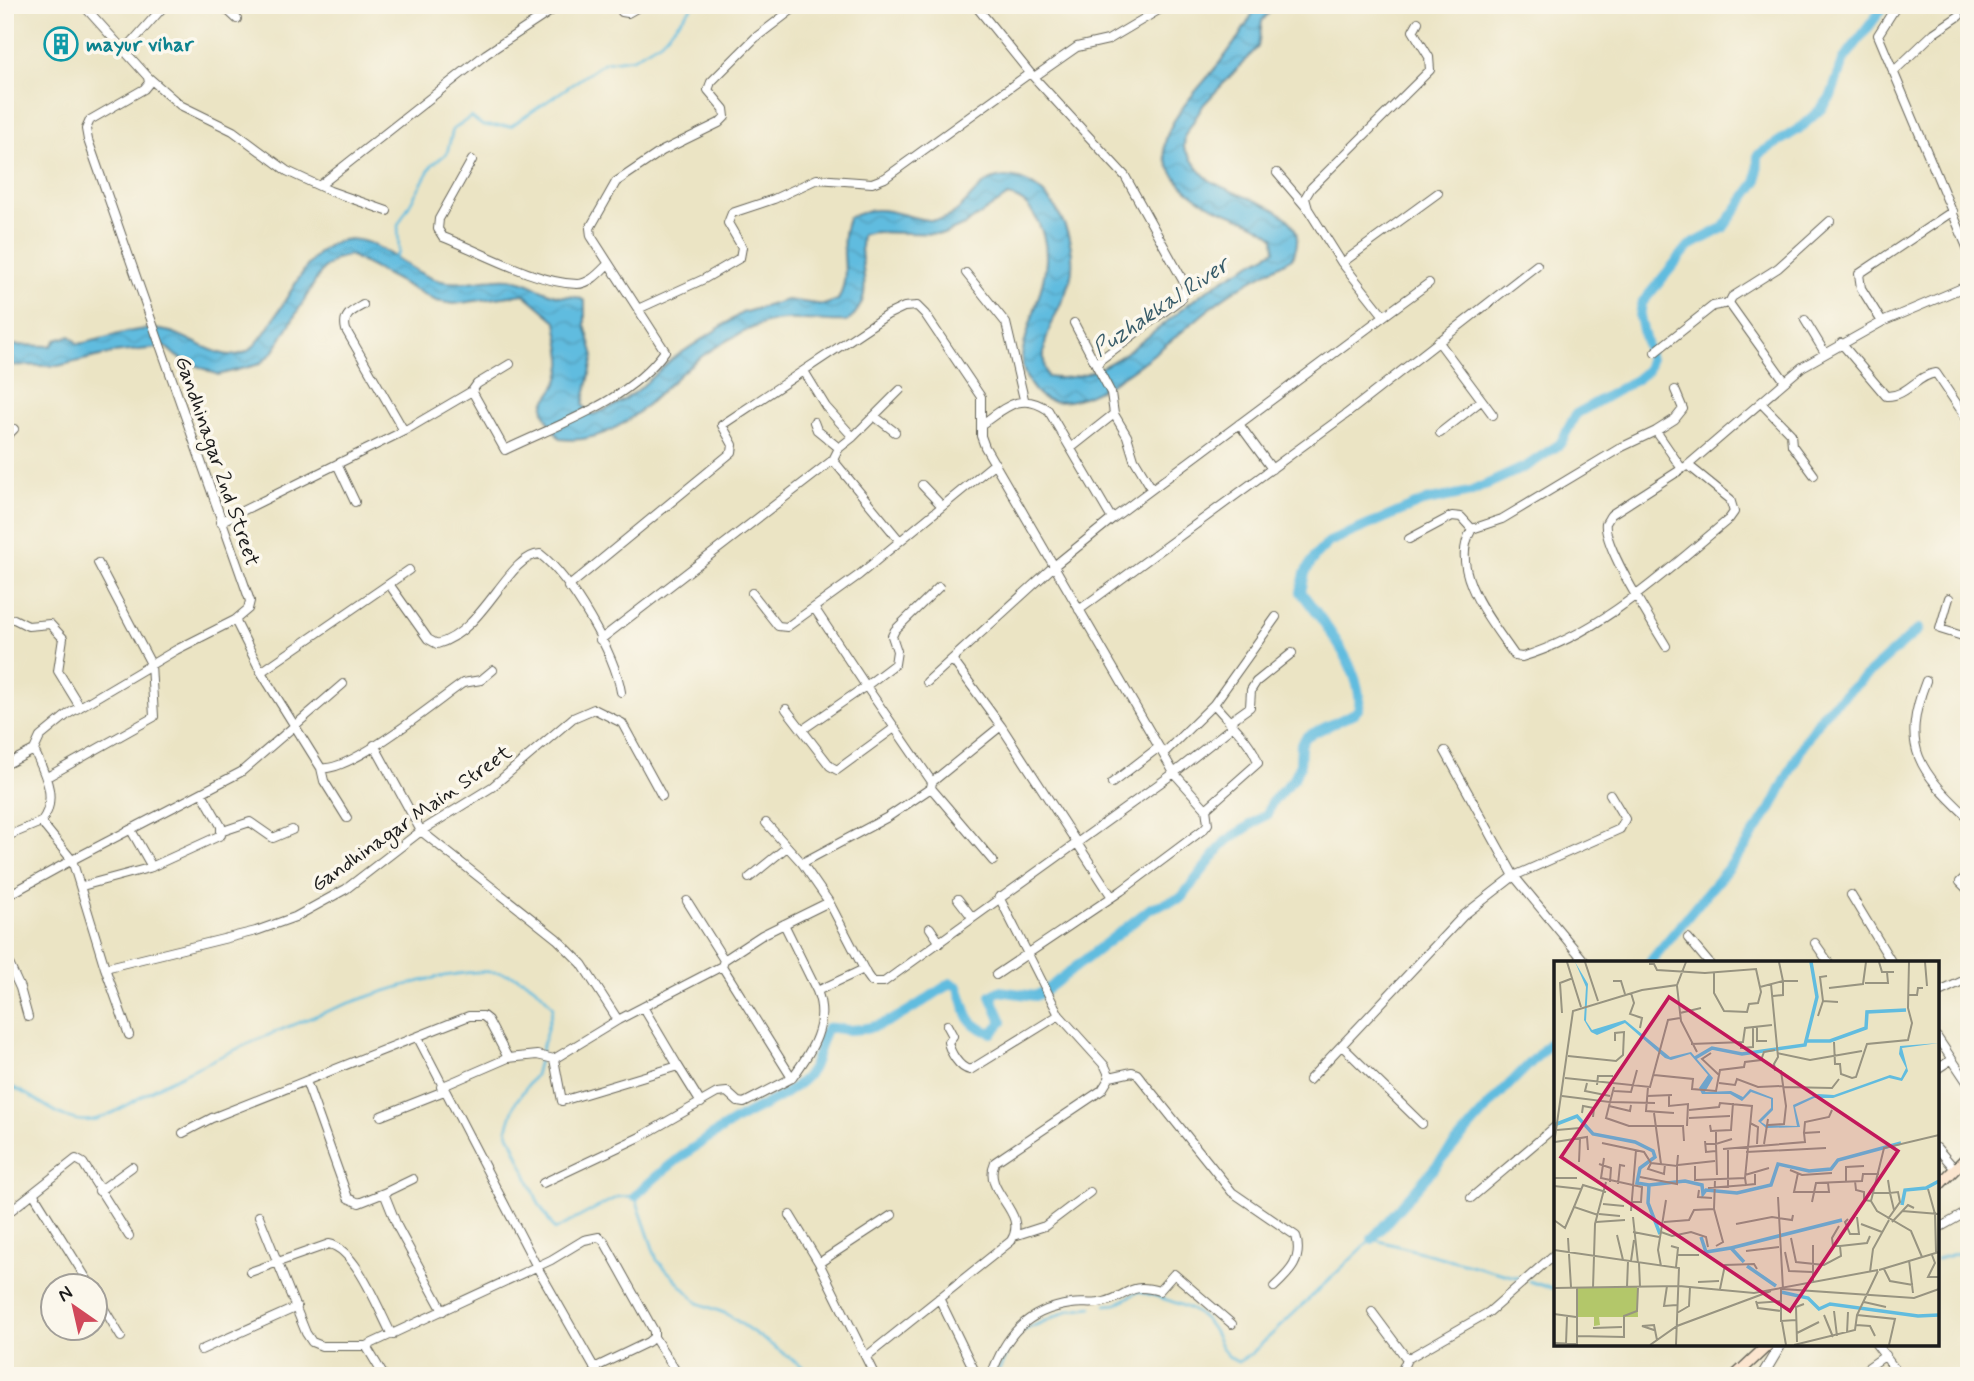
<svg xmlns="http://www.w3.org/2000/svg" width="1974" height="1381" viewBox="0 0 1974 1381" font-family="Mynerve,sans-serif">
	<defs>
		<pattern id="water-waves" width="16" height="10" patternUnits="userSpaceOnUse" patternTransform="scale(1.75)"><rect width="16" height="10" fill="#61bcdf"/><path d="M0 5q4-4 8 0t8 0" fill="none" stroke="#54a1bf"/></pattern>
	</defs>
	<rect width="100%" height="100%" fill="#fbf7ec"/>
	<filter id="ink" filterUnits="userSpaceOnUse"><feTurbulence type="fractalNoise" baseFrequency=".0143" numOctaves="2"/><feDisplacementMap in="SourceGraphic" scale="14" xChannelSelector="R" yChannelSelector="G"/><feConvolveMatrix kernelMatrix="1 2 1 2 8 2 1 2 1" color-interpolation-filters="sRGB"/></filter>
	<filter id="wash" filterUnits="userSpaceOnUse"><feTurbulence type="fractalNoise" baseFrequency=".00686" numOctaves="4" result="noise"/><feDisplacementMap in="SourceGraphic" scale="28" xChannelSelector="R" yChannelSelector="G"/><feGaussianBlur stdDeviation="1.57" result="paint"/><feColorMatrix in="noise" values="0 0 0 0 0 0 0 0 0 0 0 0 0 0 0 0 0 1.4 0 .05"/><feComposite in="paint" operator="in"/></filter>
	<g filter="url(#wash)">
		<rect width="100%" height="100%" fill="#ebe4c4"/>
		<path fill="url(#water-waves)" stroke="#3e6c7e" stroke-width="2" d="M1257 5H1275L1262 21 1258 47 1204 104 1185 135 1184 148C1191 159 1198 170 1208 179 1235 200 1319 207 1292 258 1267 273 1237 286 1214 305 1184 328 1072 436 1035 391 1027 382 1021 368 1022 356 1028 312 1061 267 1038 222 1031 208 1023 199 1008 196L966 224 944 234 873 232 862 235C856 267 879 294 848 321 820 323 790 315 763 324 740 332 712 348 693 363 653 395 618 447 560 439 525 391 556 409 562 365 564 358 557 333 556 321L524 294 454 304 436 301 349 255 336 259 322 270 274 351 260 364 218 375 177 357 166 347 113 353 58 366 5 365V345L51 346 56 340 70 336 78 344C110 339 138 323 171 332 192 338 224 364 246 352 269 340 295 272 322 250 364 216 400 272 441 281 464 286 487 277 510 279 528 280 543 293 560 296 571 297 575 295 585 301V325L594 356 583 405 592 415 614 406 637 391 672 359 742 313 787 300 824 305 838 300C854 269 835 247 849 217 857 215 867 210 875 210 897 208 921 225 943 219 965 212 975 182 998 178 1047 170 1082 238 1070 281 1060 314 1035 339 1047 377 1102 387 1159 325 1200 295 1224 277 1250 265 1275 250L1274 237C1252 217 1220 215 1195 196 1179 184 1161 164 1165 143 1169 119 1197 90 1212 72 1230 51 1245 30 1257 5Z"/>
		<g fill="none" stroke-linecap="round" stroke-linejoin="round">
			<path stroke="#61bcdf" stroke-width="2.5" d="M393 260 399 252 398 225 432 165 447 153 453 129 471 117 483 126H511L605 62 633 58 661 41 694 5
				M5 1085C37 1093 63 1129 97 1119 121 1112 144 1093 167 1082 236 1048 447 948 517 977 533 983 543 994 553 1007L535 1075 515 1103 507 1129 539 1204 555 1230 617 1197 635 1196 657 1260 698 1303 727 1314 816 1376
				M1937 1259 1969 1250
				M1529 1281 1556 1290
				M1106 1305 1117 1304 1139 1291C1159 1298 1189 1304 1205 1320 1220 1334 1218 1354 1238 1362L1251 1354 1372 1239 1523 1279
				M1020 1332 1070 1310 1092 1307
				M996 1376 1015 1337"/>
			<path stroke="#61bcdf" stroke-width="10" d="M1649 963 1739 855 1771 809 1804 743 1825 712 1919 629
				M635 1196C666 1166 701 1141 738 1119 762 1105 793 1094 810 1072 818 1063 818 1042 827 1028 835 1027 842 1030 850 1030 891 1029 918 1004 951 983L958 987C968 1012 963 1024 992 1033L1002 1022 991 996 999 991 1035 996 1045 991 1151 908 1181 898 1225 842 1267 814 1272 802 1294 778 1300 766 1301 744 1307 736 1355 713 1359 708C1364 671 1322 620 1301 592L1305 573 1315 556 1329 542 1422 502 1470 492 1527 466 1560 444 1576 414 1637 379 1647 370 1650 360 1640 317 1642 303 1689 246 1723 228 1757 181 1758 155 1800 128 1822 108 1831 96 1844 59 1885 5
				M1372 1239 1494 1100 1556 1037"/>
		</g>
	</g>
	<g filter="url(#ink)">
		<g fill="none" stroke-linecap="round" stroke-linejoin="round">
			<defs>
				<path id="minor" d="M83 5 148 77 180 105 233 131 287 171 330 191 387 211
					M222 5 237 19
					M618 5 622 12 628 13 642 5
					M915 5 917 8 922 5
					M975 5 1030 73 1125 176 1186 286 1182 298 1100 360 1097 366
					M1897 5 1878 35 1969 252
					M125 50 165 5
					M1893 72 1934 33 1959 16
					M1034 77 1077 47 1108 40 1167 5
					M472 160 439 219 438 229 443 237C481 252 536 283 577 284 590 284 600 272 608 264
					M1277 173 1306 207
					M319 186 486 54 560 5
					M1342 263 1308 209 1305 198 1311 188 1430 70 1429 57 1413 31 1418 22
					M966 273 1006 323 1024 399
					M363 305C352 311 342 315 346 330L404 431
					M638 309 704 279 740 258 742 247 728 223 732 213 774 199 817 179 872 183 885 178 1030 73
					M1384 316 1429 283
					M1805 320 1825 353
					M1882 322 1969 285
					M1074 323 1111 393 1114 414 1127 436 1134 459 1152 489
					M1438 341 1493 415
					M1841 343 1886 396C1907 397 1917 375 1936 373L1969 422
					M1655 352 1713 306 1729 303
					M1784 380 1729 303 1732 297 1778 268 1830 221
					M472 391 477 384 510 364
					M1762 404 1791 434 1792 445 1814 475
					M874 416 895 432
					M814 422 817 430 839 448
					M982 424C1005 408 1021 391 1048 410L1112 519
					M1239 424 1272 469
					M1656 431 1682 469
					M1440 433 1482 400
					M853 437 900 390
					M5 438 14 429
					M1071 448 1114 414
					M337 464 355 502
					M5 474V489
					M922 485 941 505
					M220 522 404 431 472 391 505 450C561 423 628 402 665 351L591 236 590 228 616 182 662 151 719 123 725 117 724 109 708 90 711 82 755 38 798 5
					M1472 529C1447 570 1492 622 1515 656L1522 657C1602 633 1666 571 1729 519L1734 512 1730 499 1688 465
					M1409 539 1452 516 1461 517 1472 529 1502 519 1622 447 1656 431 1675 419 1683 409 1675 390
					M900 541 995 463
					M389 584 428 639 437 644C484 632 508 555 540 554 571 578 615 654 621 692
					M568 587 732 452 733 445 722 425 887 315 904 307 917 306 925 314 981 397V436L985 447 1174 773 884 982H872L867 975 829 902
					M752 593 778 626 787 627 859 575 900 541 833 460 839 448 853 437 826 407 804 371
					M1949 598 1940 629 1969 638
					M815 609 866 686 895 664 897 651 892 636 895 630 939 587
					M1079 610 1345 415 1537 265
					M14 619 28 626 50 624 63 638 58 671 80 707
					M235 620 261 672 321 768C350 773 437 701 463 683L481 680 493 670
					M600 640 833 460
					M1666 646C1653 624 1602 545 1606 523 1607 522 1611 514 1612 514L1688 465 1802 367 1882 322 1861 288 1859 274 1953 211
					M952 659 1001 726 1112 897
					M261 672 409 570
					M1926 681C1900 748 1919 771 1969 818
					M927 682 1054 566 1112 519 1384 316 1342 263 1438 193
					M1214 704C1227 720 1253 743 1258 763L1206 809 1174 773 1232 727
					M786 709 830 766 837 770 893 729
					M1229 722 1250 707 1251 690 1256 682 1292 653
					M802 730 866 686 932 782 931 788 993 861
					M374 745 421 831 557 939 582 964 618 1020
					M34 750C45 774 59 799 41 822L72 860 241 772 343 684
					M1445 751 1514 876 1586 963
					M1163 754 1214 704 1276 617
					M5 765 34 750 40 737 68 714 176 650 235 620 248 609 250 601 88 140 86 129 90 120 144 89 149 83 148 77
					M321 768 324 781 347 818
					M47 777 154 717 151 664 98 563
					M932 782 1001 726
					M1112 783 1159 747
					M766 823 802 863
					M131 830 152 867
					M223 831 250 822 273 838 292 830
					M5 837 41 822
					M1969 874 1960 882 1969 891
					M749 878 787 847
					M82 886 149 868 221 835V826L202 793
					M1851 895 1892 963
					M5 897 72 860 105 968 256 931 295 917 346 889 421 831 492 787 573 718 594 709 622 723 662 796
					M958 899 972 917
					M784 924 817 991
					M930 928 940 943
					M1688 938 1709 963
					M1815 943 1829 963
					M5 955 20 988 28 1017
					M724 960 762 935 829 902 802 863 888 817 931 788
					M105 968 129 1035
					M996 975 1121 891 1204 829 1208 824 1206 809
					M1937 993 1969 978
					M947 1025 953 1036 948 1042C950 1052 959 1068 970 1070L1059 1015
					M1937 1037 1969 1085
					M418 1038 537 1267 599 1376
					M1342 1046 1422 1124
					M554 1059 562 1101 678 1066 643 1007
					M678 1066 701 1103
					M1937 1069 1951 1060
					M1110 1077 1132 1072 1137 1074 1232 1192 1296 1236C1303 1260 1290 1272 1274 1287
					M792 1078C812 1051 830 1023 817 991L864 969
					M1309 1080 1464 915 1514 876 1620 829 1625 819 1610 794
					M306 1081 348 1198 359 1203 384 1193
					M441 1087 508 1058
					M381 1116 444 1091
					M183 1133 212 1118 469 1016H483L488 1020 508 1058 537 1055 554 1059 618 1020 722 966 724 960 687 901
					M1937 1148 1955 1169
					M413 1179 384 1193 398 1228 443 1311
					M543 1183 640 1137 717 1093 727 1092 738 1102 744 1103 792 1078 722 966
					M99 1191 132 1167
					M33 1193 91 1286
					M1471 1198 1556 1126
					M5 1215 76 1159 83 1163 129 1236
					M790 1215 819 1263 875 1376
					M259 1216 306 1333 312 1342 322 1346H366L551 1260 584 1240 599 1237 604 1241 654 1331V1337L648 1342 594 1368
					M1937 1229 1969 1211
					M1014 1236 1045 1226 1090 1192
					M819 1263 892 1215
					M250 1272 329 1244C356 1249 379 1311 392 1335
					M94 1292 121 1337
					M939 1298 977 1376
					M1372 1312 1407 1359
					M654 1337 679 1376
					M1876 1344 1900 1376
					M366 1346 384 1376
					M201 1350 297 1307
					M867 1356 1011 1241C1030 1211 981 1193 995 1162L1102 1090 1110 1077 1105 1066 1059 1015 999 897
					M991 1376C1005 1336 1026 1310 1071 1304 1082 1302 1093 1305 1104 1302 1129 1296 1128 1282 1159 1291L1174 1274 1232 1324
					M1406 1376 1403 1368 1407 1359 1489 1312 1556 1253
					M1856 1376 1886 1355"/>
				<path id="tertiary" d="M1762 1376 1781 1344"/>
				<path id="secondary" d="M1937 1187 1969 1155
					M1735 1376 1769 1344"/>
			</defs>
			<use href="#minor" stroke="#646257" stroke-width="10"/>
			<use href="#tertiary" stroke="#646257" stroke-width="12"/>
			<use href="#secondary" stroke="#646257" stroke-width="13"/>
			<use href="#minor" stroke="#fff" stroke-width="8"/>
			<use href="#tertiary" stroke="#fff" stroke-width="10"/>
			<use href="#secondary" stroke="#fbe5cf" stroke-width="10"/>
		</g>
	</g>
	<defs>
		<symbol id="building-ring" viewBox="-11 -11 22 22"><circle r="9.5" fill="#fbf7ec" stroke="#0f9aa8" stroke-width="1.5"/><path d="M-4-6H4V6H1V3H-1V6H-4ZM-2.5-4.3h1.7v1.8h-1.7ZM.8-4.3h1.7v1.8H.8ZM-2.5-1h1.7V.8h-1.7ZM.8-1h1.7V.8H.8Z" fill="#0f9aa8"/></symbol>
	</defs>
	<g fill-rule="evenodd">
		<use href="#building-ring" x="42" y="25" width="38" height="38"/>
	</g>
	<g text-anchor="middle" stroke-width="7" stroke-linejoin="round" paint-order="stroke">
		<g font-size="21" font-weight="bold" fill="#0d838f" stroke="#fbf7ec" text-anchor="start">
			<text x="86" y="51">mayur vihar</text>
		</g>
		<g font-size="21" fill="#1c1c1c" stroke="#fbf7ec">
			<text transform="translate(218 461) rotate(71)" y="7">Gandhinagar 2nd Street</text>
			<text transform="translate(411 818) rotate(-35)" y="7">Gandhinagar Main Street</text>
		</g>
		<g font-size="23" font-style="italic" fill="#385c6a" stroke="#fbf7ec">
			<text transform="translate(1160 306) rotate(-34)" y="8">Puzhakkal River</text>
		</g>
	</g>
	<g transform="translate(1554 961)">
		<rect width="385" height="385" fill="#ebe4c4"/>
		<path d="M83 326 84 356H45L46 364 40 365V356H24L23 327Z" fill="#b3c76a"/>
		<path d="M21 1 34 23 32 60 38 69 71 59 116 96 137 91 159 117 151 131 177 130 189 136 196 128 219 137V149L207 161 212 164 243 165 239 144 264 133 280 134 336 114 347 117 352 107 345 93 346 85 385 82 348 87 354 110 348 120 335 117 279 137H260L241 146 246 166 212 167 204 160 217 147V138L197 131 188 140 176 133H148L145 127 154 114 136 93 117 99 111 97 71 62 43 74 37 71 30 59 32 26Z" fill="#61bcdf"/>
		<path fill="none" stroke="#61bcdf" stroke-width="3.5" d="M253 80H276L312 67 313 51 352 49M141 97 158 87 188 93 251 84 263 36 257 1M0 164 23 155 39 173 81 181 99 190 101 196 86 207 83 222 95 224 94 242 106 273M95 224 131 220 148 224 149 233 152 229 183 232 217 224 224 203 255 210 277 208 284 199 347 182M348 244 351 229 372 227 385 220M147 276 152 291 177 287 190 301M177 287 288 259M193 305 222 325M227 331 254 337 265 348 276 343 364 355 385 354"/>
		<path fill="none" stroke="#989481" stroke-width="2" d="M13 1 27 46M31 1 44 40M325 1 328 11H340M371 1 373 25M95 3H100L103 9 151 12 202 8 207 31 204 42 195 43 193 51 170 50 160 32V12M59 20H67L71 33M311 22H334L333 11M123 25 127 60 143 91M206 26 229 20 225 1M275 27 309 23 312 1M77 32 80 42 76 53 88 57 86 67M354 34H363L364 27H369M219 35 229 34V20H244M269 40 266 16 273 15M8 52 6 22 19 17M126 52 147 47M264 55 269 40 284 41M203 66V80H213M187 81V87L199 86V66M280 81 281 103H286L287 113 298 117 302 116 313 83 354 79 358 62 354 47 355 1M137 83 189 81 191 67 218 64M157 92 148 98 165 114M223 92 256 99 308 90M14 95 62 100 69 94 70 71 61 72V80M100 114 139 118 138 128 162 130 166 109 190 106 191 101 207 99 210 91 221 89M11 117 96 126 114 59 126 57M33 122 31 130 56 135M165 122 181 124 183 118 204 126 229 125M43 124 44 115H59M60 126 56 141 101 142M94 126 92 150 120 152M229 126 278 127 285 118M60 130 77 131 83 109M115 134V145L134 143 133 165M8 135 56 141 52 157 75 165H129L130 180M93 135 118 134M55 145 76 150 77 144M135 149 165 146 166 142 198 145 191 217 141 219V205M28 152 29 145 40 147 39 156M100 152 107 203M135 157 176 155M196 162 204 166 203 183M156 164 157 170 177 169 179 142M214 164 230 163 232 145 227 110 221 109 220 103 224 96 217 23M3 169 26 167M162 170V183L178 178M250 172 251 161 275 156 278 149M151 180 152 191 162 190M1 181 33 176 34 189M48 182 90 191 97 202 123 205 124 194M0 183 19 50 88 29 123 24 132 1M151 183H162L163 214M210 183 214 158M174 187V227M169 188 251 181 250 172 266 171M192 191 272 187M50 197 47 217 88 226 87 241H77M25 201 26 177M97 202 94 208 110 213 111 203M45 203 57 207 56 221M124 204 161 200M236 209 248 214 278 212M244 212 240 231H275L274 222M191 214 215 207M86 216 123 223V205M0 217H23M191 217 192 224 201 223V213M292 220V206L310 205M301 220 302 229 310 231V239L317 240M64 223 66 204 71 205M0 225 27 228M154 227 192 224M374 228 381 253 382 292M145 229 144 236 158 237M319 232H336L340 249M224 236 229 328 360 337 385 328M258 241 262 222 308 220 309 213H325M49 243 70 245M160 248 169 281 162 285M77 250 82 189M348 250 385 253M45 253 66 255M44 254 20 246 29 224 52 231M79 256 84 302M294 258 291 261 296 273H305L303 256M334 258 346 241 344 231 336 232 334 219M0 259 11 267 20 246M42 261 71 259M110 261 135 259 140 249 160 248 161 218M338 261 354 244 360 247M182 263 218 256 238 259 239 254M307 263 328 271M79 271 105 276M107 271 118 275 137 271 152 276 154 286M63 274 69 299M14 277 17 326M237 277 242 301 270 304 287 295 286 285H279L278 277 285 265M117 285 124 287 122 306M286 285 313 282 316 275M0 289 125 307 122 384M192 290 225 286M231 291 235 310 258 311M123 294H145M378 294 381 302 374 316H385M368 296 357 270 323 250 317 240 330 187 385 174M355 299 359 332M77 300 80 279M85 302 86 326M107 305 104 289 112 239M330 308 336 320 359 324M325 309 385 291M316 311 319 288 335 259M259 320V284M144 321 165 320M113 325 110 345 123 344M73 326 74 300M0 327 125 325 200 332 324 309M23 327V384M39 327 41 263 52 221M166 328 171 304 200 303 203 308M227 328V360L242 359M202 340 204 347 227 350M310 341 332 346M202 342 228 340M280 350 283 375M123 352 135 345 136 326M0 353 22 356M270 354 279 376M303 354 341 358 335 384M228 361 232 384M302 364 316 365 321 375M39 367 68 366M100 369 88 365 100 364 103 379M243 372 265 361M293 372 294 351M23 375 70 376V355L83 350 84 326M243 381 242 346 250 343M0 382 23 383M12 383 13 356M96 384 123 365 217 330M240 384 301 369 303 354 324 310"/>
		<path fill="#c2185b" fill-opacity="0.15" stroke="#c2185b" stroke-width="3.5" d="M115 36 344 190 236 350 7 196Z"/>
		<rect width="385" height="385" fill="none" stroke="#1c1c1c" stroke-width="3.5"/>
	</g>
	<rect width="1974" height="1381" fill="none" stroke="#fbf7ec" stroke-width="28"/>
	<g transform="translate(74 1307) rotate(326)"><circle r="33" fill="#fbf7ec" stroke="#a29f99" stroke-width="2"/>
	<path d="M0-5L12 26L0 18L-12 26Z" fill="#d1495b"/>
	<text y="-10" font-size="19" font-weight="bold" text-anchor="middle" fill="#1c1c1c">N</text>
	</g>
</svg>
